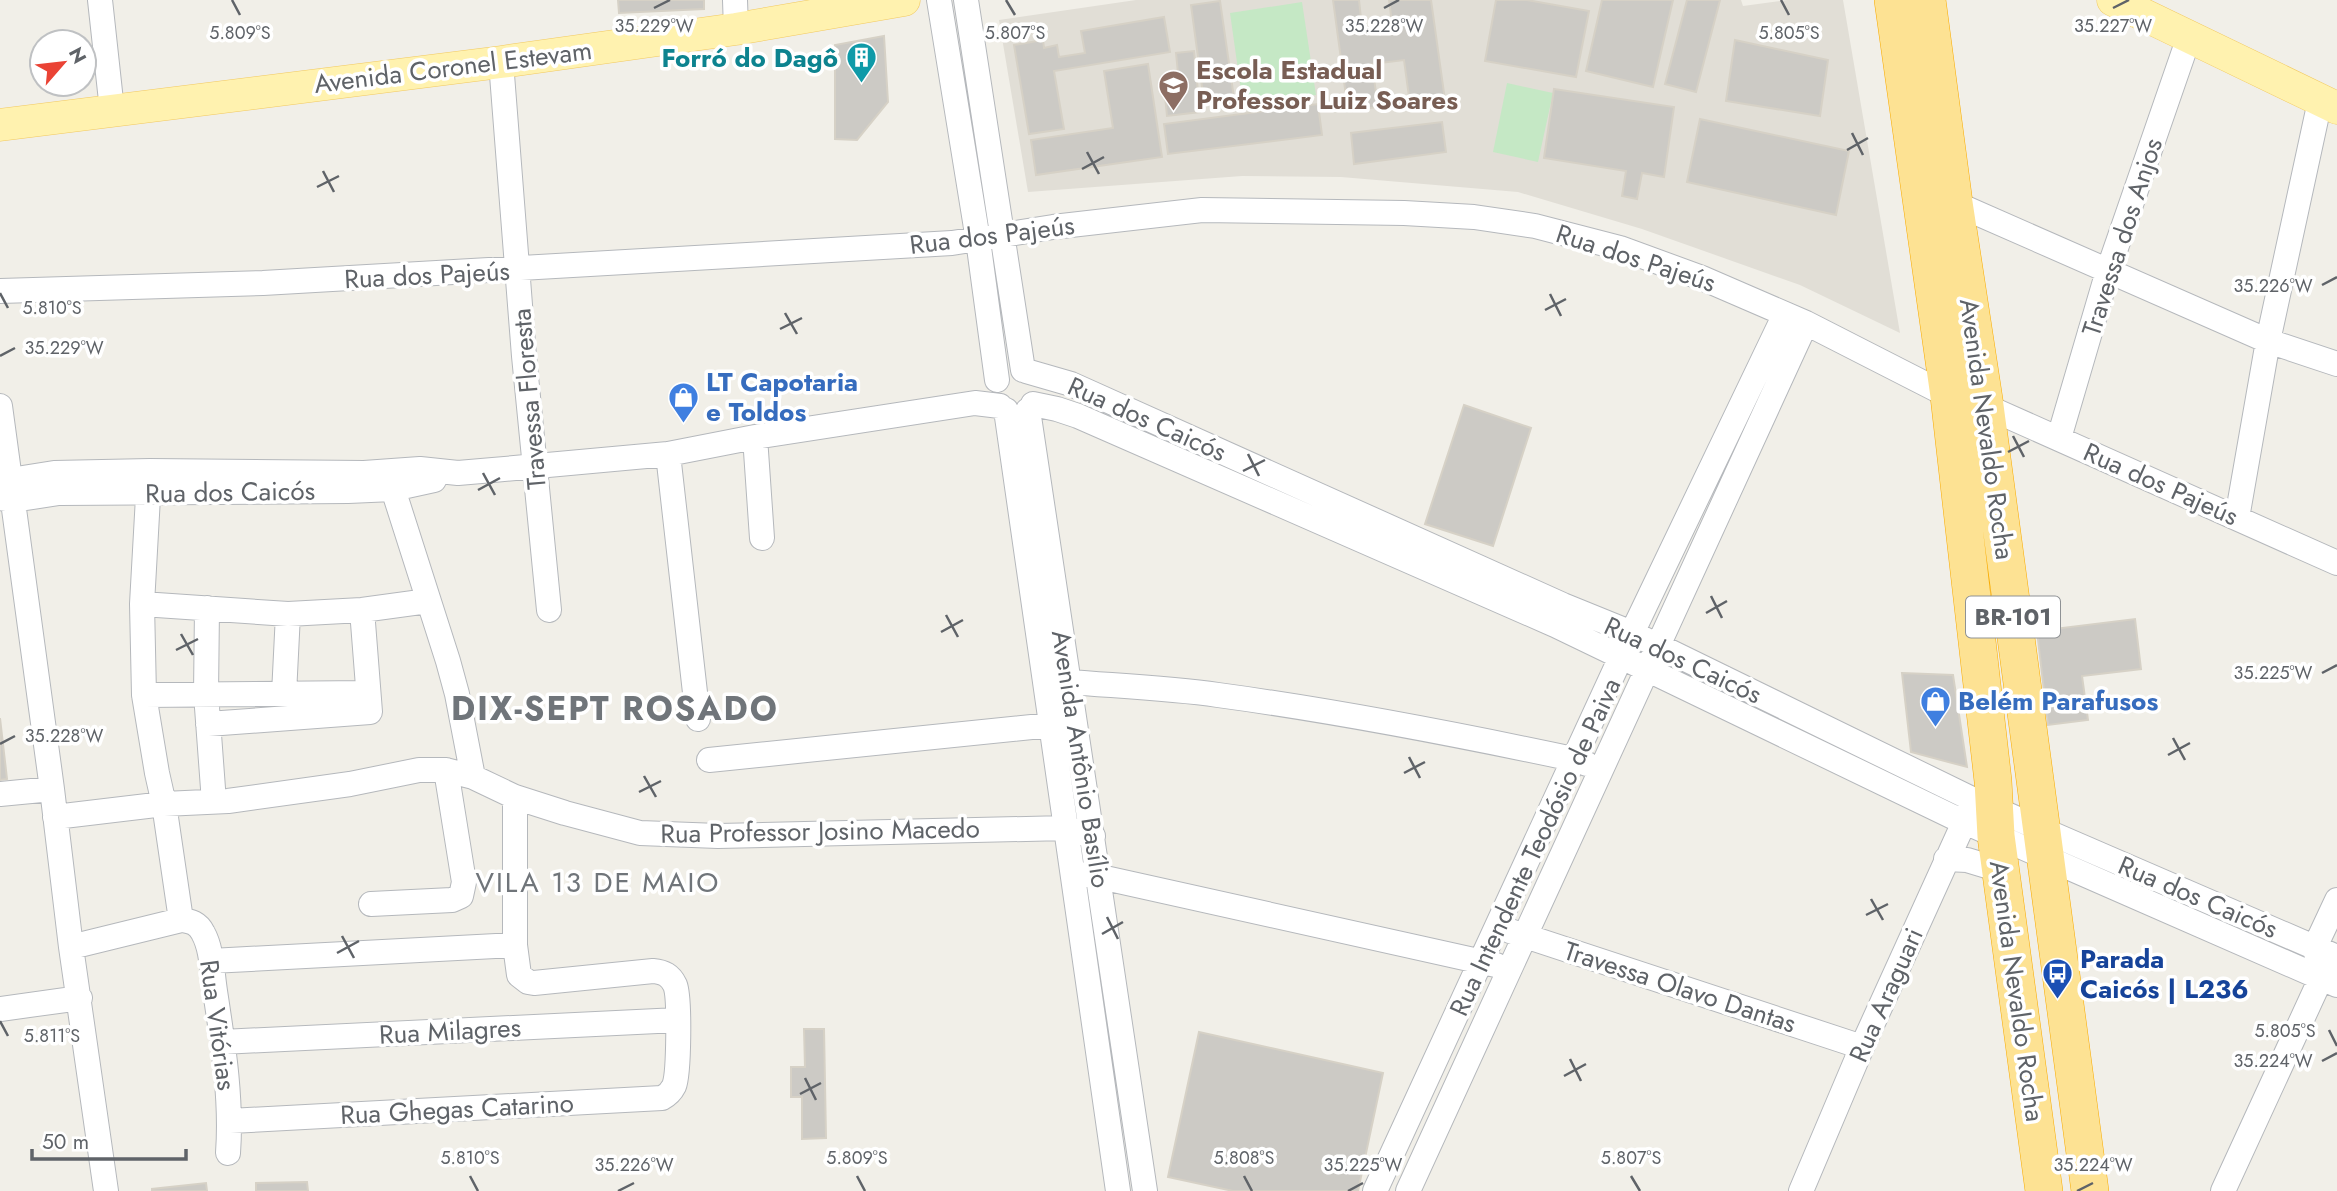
<svg xmlns="http://www.w3.org/2000/svg" width="2337" height="1191" viewBox="0 0 2337 1191" font-family="Jost,sans-serif">
	<rect width="100%" height="100%" fill="#f1efe8"/>
	<path fill="#e1ded6" d="M1136 0H1741L1743 6 1788 0H1843L1900 333 1800 285 1642 229 1518 192 1341 177 1242 176 1028 192 999 20Z"/>
	<path fill="#c5e8c5" d="M1302 2 1316 95 1243 105 1230 13Z
		M1507 83 1553 93 1538 162 1493 152Z"/>
	<path fill="#cccac5" stroke="#d6d1c6" stroke-width="2" d="M618 0H704V9L619 13Z
		M1333 0H1359L1362 27 1392 23 1389 0H1431L1445 100 1410 104 1404 60 1372 64 1378 107 1348 111Z
		M1496 0H1527L1589 11 1576 77 1485 61Z
		M1602 0H1673L1653 87 1586 71Z
		M1687 0H1720L1696 92 1665 84Z
		M1220 1 1234 98 1204 102 1191 5Z
		M1164 17 1170 52 1054 71 1064 129 1029 134 1014 45 1043 40 1044 48 1057 45 1059 57 1085 53 1081 31Z
		M884 36 888 102 857 140 835 139V45Z
		M1735 40 1828 60 1820 116 1726 101Z
		M1194 51 1200 112 1167 116 1163 75 1178 73 1176 53Z
		M1148 64 1162 157 1036 175 1031 140 1113 128 1104 71Z
		M1554 89 1674 107 1664 177 1642 173 1637 199 1622 196 1626 171 1544 158Z
		M1318 104 1322 135 1168 154 1164 124Z
		M1700 119 1849 151 1836 215 1687 182Z
		M1442 122 1446 152 1354 164 1351 133Z
		M1464 405 1531 428 1493 546 1425 524Z
		M2135 619 2141 669 2082 676 2088 720 2048 725 2037 631Z
		M1902 673 1953 675 1967 767 1911 752Z
		M0 718 7 779 0 780Z
		M804 1029H824L826 1138 802 1139V1097H791V1067H805Z
		M1199 1032 1383 1073 1358 1191H1233L1168 1177Z
		M307 1182 308 1191H256V1183Z
		M206 1183 207 1191H152V1189Z"/>
	<g fill="none" stroke-linecap="round" stroke-linejoin="round">
		<defs>
			<path id="minor" d="M100 0 112 110
				M735 0 736 29
				M939 0 978 240 997 380
				M966 0 1023 370
				M501 62 524 356 549 610
				M1954 203 2268 341 2337 364
				M0 291 263 283 952 243 1053 227 1202 210 1404 213 1474 217 1535 226 1620 248 1702 278 1806 323 1949 396
				M1026 371 1071 384 1563 605 1632 633 1974 800 2337 957
				M1033 404 1057 409 1078 416 1555 625 1951 816 2337 985
				M0 406 52 789 71 947 106 1191
				M1985 406 2337 563
				M1006 410 1118 1191
				M1028 410 1145 1191
				M755 437 762 538
				M2059 438 2108 271 2189 37
				M668 454 698 719
				M149 479 142 604 144 695 157 773 164 804 181 920
				M0 484 10 480 54 473 150 471 364 473 420 469 458 473 493 470 668 454 755 437 975 403 1000 406
				M393 489 448 661 457 694 473 777
				M0 498 13 500 59 493 348 491 393 489 434 480
				M2237 518 2268 341 2320 101
				M142 604 288 614 362 610 428 601
				M207 608 206 694 214 802
				M1069 682C1119 686 1169 688 1218 695 1337 711 1455 734 1573 759L1587 764
				M284 694 288 614
				M144 695 367 693
				M208 724 370 712 362 610
				M709 760 1051 725
				M0 794 52 789
				M55 817 164 804 228 801 350 784 419 770H446L473 777 515 797 565 813 640 833 718 836 1066 828 1093 836
				M1946 859 1967 860 2000 870
				M1087 874 1496 965
				M371 904 452 900 461 896 464 882 446 770
				M1510 931 1862 1047
				M71 947 181 920C191 921 198 923 203 933 212 949 212 972 215 991 223 1044 232 1099 228 1153
				M211 961 515 945
				M2318 963 2315 947 2337 900
				M0 1009 80 998
				M222 1042 678 1020
				M230 1121 662 1098C668 1095 671 1092 674 1086 679 1074 680 997 675 985 670 975 664 972 653 971L534 983 528 982 519 975 515 945V797
				M1375 1191 1632 633 1785 314
				M1408 1191 1806 323
				M1801 1191 1862 1047 1971 807
				M2223 1191 2321 978 2333 967"/>
			<path id="major" d="M2113 0 2337 108
				M0 125 501 62 736 29 904 0"/>
			<path id="highway" d="M1893 0 1949 396 1993 781 1996 836 2044 1191
				M1927 0 1954 203 1985 406 2090 1191"/>
		</defs>
		<use href="#minor" stroke="#b5b8bc" stroke-width="26"/>
		<use href="#major" stroke="#f2c960" stroke-width="33"/>
		<use href="#highway" stroke="#f9ab00" stroke-width="38"/>
		<use href="#minor" stroke="#fff" stroke-width="24"/>
		<use href="#major" stroke="#fff2af" stroke-width="32"/>
		<use href="#highway" stroke="#fde293" stroke-width="37"/>
	</g>
	<path fill="none" stroke="#5f6368" stroke-width="2.5" d="M232 0 240 15M1006 0 1015 15M1781 0 1789 15M654 8 670 0M1384 8 1399 0M2113 8 2129 0M1852 133 1863 155M1847 150 1868 138M1087 152 1099 174M1082 169 1104 157M323 171 334 192M317 187 339 176M2322 285 2337 277M0 293 8 308M1550 294 1561 316M1545 310 1566 299M785 313 797 334M780 329 802 318M0 356 15 348M2013 436 2024 457M2008 452 2029 441M1248 454 1259 476M1243 471 1265 460M483 473 495 495M478 490 500 478M1711 596 1722 618M1706 613 1727 601M946 615 958 637M941 632 963 620M181 634 193 655M176 650 198 639M2322 673 2337 665M2173 738 2185 760M0 744 15 736M2168 755 2190 743M1409 757 1420 778M1404 773 1425 762M644 776 656 797M639 792 661 781M1871 899 1883 920M1866 915 1888 904M1107 917 1118 939M1102 934 1123 922M342 936 354 958M337 953 359 941M0 1021 8 1036M2329 1030 2337 1046M1570 1059 1581 1081M2322 1061 2337 1053M1564 1076 1586 1064M805 1078 816 1100M800 1094 821 1083M470 1176 478 1191M857 1176 865 1191M1244 1176 1252 1191M1631 1176 1640 1191M618 1191 634 1183M1348 1191 1363 1183M2077 1191 2093 1183"/>
	<defs>
		<symbol id="building-pin" viewBox="-11 -11 22 30"><path d="M0 17L-7.5 6A9.5 9.5 0 1 1 7.5 6Z" fill="#0f9aa8" stroke="#fff"/><path d="M-4-6H4V6H1V3H-1V6H-4ZM-2.5-4.3h1.7v1.8h-1.7ZM.8-4.3h1.7v1.8H.8ZM-2.5-1h1.7V.8h-1.7ZM.8-1h1.7V.8H.8Z" fill="#fff"/></symbol>
		<symbol id="school-pin" viewBox="-11 -11 22 30"><path d="M0 17L-7.5 6A9.5 9.5 0 1 1 7.5 6Z" fill="#8d6e63" stroke="#fff"/><path d="M0-5L7-2L0 1L-7-2ZM-4 1L0 2.5L4 1V4Q0 6-4 4Z" fill="#fff"/></symbol>
		<symbol id="shop-pin" viewBox="-11 -11 22 30"><path d="M0 17L-7.5 6A9.5 9.5 0 1 1 7.5 6Z" fill="#3f7fe0" stroke="#fff"/><path d="M-5-2.5h2.3a2.7 3.5 0 0 1 5.4 0H5L5.5 6h-11ZM-1.5-2.5h3a1.5 2.3 0 0 0-3 0Z" fill="#fff"/></symbol>
		<symbol id="bus-pin" viewBox="-11 -11 22 30"><path d="M0 17L-7.5 6A9.5 9.5 0 1 1 7.5 6Z" fill="#1a4fb4" stroke="#fff"/><path d="M-5-6H5V4H4V6H2V4H-2V6H-4V4H-5ZM-3.5-4V0h7V-4ZM-3.5 1.2v1.5H-2V1.2ZM2 1.2v1.5H3.5V1.2Z" fill="#fff"/></symbol>
	</defs>
	<g fill-rule="evenodd">
		<use href="#building-pin" x="844" y="40" width="35" height="47"/>
		<use href="#school-pin" x="1156" y="68" width="35" height="47"/>
		<use href="#shop-pin" x="666" y="380" width="35" height="47"/>
		<use href="#shop-pin" x="1918" y="684" width="35" height="47"/>
		<use href="#bus-pin" x="2040" y="956" width="35" height="47"/>
	</g>
	<g text-anchor="middle" stroke-width="7" stroke-linejoin="round" paint-order="stroke">
		<rect fill="#fff" stroke="#8f9295" stroke-width="2" x="1966" y="596.5" width="94" height="41" rx="5"/>
		<g font-size="24" font-weight="bold" fill="#5f6368">
			<text x="2013" y="625">BR-101</text>
		</g>
		<g font-size="26" font-weight="bold" fill="#0d838f" stroke="#fff" text-anchor="end">
			<text x="838" y="67">Forró do Dagô</text>
		</g>
		<g font-size="26" fill="#5f6368" stroke="#fff">
			<text transform="translate(453 67) rotate(-7)" y="9">Avenida Coronel Estevam</text>
			<text transform="translate(992 235) rotate(-7)" y="9">Rua dos Pajeús</text>
			<text transform="translate(2122 237) rotate(-72)" y="9">Travessa dos Anjos</text>
			<text transform="translate(1636 258) rotate(18)" y="9">Rua dos Pajeús</text>
			<text transform="translate(427 275) rotate(-3)" y="9">Rua dos Pajeús</text>
			<text transform="translate(529 399) rotate(-95)" y="9">Travessa Floresta</text>
			<text transform="translate(1147 419) rotate(24)" y="9">Rua dos Caicós</text>
			<text transform="translate(1987 429) rotate(82)" y="9">Avenida Nevaldo Rocha</text>
			<text transform="translate(2161 484) rotate(24)" y="9">Rua dos Pajeús</text>
			<text transform="translate(230 492) rotate(-1)" y="9">Rua dos Caicós</text>
			<text transform="translate(1683 660) rotate(25)" y="9">Rua dos Caicós</text>
			<text transform="translate(1081 759) rotate(81)" y="9">Avenida Antônio Basílio</text>
			<text transform="translate(820 831) rotate(-1)" y="9">Rua Professor Josino Macedo</text>
			<text transform="translate(1535 847) rotate(-65)" y="9">Rua Intendente Teodósio de Paiva</text>
			<text transform="translate(2198 897) rotate(23)" y="9">Rua dos Caicós</text>
			<text transform="translate(1680 987) rotate(18)" y="9">Travessa Olavo Dantas</text>
			<text transform="translate(2017 991) rotate(82)" y="9">Avenida Nevaldo Rocha</text>
			<text transform="translate(1886 995) rotate(-66)" y="9">Rua Araguari</text>
			<text transform="translate(218 1025) rotate(82)" y="9">Rua Vitórias</text>
			<text transform="translate(450 1031) rotate(-3)" y="9">Rua Milagres</text>
			<text transform="translate(457 1109) rotate(-3)" y="9">Rua Ghegas Catarino</text>
		</g>
		<g font-size="26" font-weight="bold" fill="#785e54" stroke="#fff" text-anchor="start">
			<text x="1196" y="79">Escola Estadual<tspan x="1196" dy="30">Professor Luiz Soares</tspan></text>
		</g>
		<g font-size="26" font-weight="bold" fill="#366cbe" stroke="#fff" text-anchor="start">
			<text x="706" y="391">LT Capotaria<tspan x="706" dy="30">e Toldos</tspan></text>
			<text x="1958" y="710">Belém Parafusos</text>
		</g>
		<g font-size="26" font-weight="bold" fill="#164399" stroke="#fff" text-anchor="start">
			<text x="2080" y="968">Parada<tspan x="2080" dy="30">Caicós | L236</tspan></text>
		</g>
		<g font-size="28" letter-spacing="2" fill="#70757a" stroke="#fff">
			<text x="598" y="892">VILA 13 DE MAIO</text>
		</g>
		<g font-size="33" font-weight="bold" letter-spacing="2" fill="#70757a" stroke="#fff">
			<text x="615" y="720">DIX-SEPT ROSADO</text>
		</g>
	</g>
	<g font-size="18" text-anchor="middle" fill="#5f6368" stroke="#fff" stroke-width="7" stroke-linejoin="round" paint-order="stroke">
		<text x="654" y="32">35.229°W</text>
		<text x="1384" y="32">35.228°W</text>
		<text x="2113" y="32">35.227°W</text>
		<text x="240" y="39">5.809°S</text>
		<text x="1015" y="39">5.807°S</text>
		<text x="1789" y="39">5.805°S</text>
		<text x="2273" y="292">35.226°W</text>
		<text x="52" y="314">5.810°S</text>
		<text x="64" y="354">35.229°W</text>
		<text x="2273" y="679">35.225°W</text>
		<text x="64" y="742">35.228°W</text>
		<text x="2285" y="1037">5.805°S</text>
		<text x="52" y="1042">5.811°S</text>
		<text x="2273" y="1067">35.224°W</text>
		<text x="470" y="1164">5.810°S</text>
		<text x="857" y="1164">5.809°S</text>
		<text x="1244" y="1164">5.808°S</text>
		<text x="1631" y="1164">5.807°S</text>
		<text x="634" y="1171">35.226°W</text>
		<text x="1363" y="1171">35.225°W</text>
		<text x="2093" y="1171">35.224°W</text>
	</g>
	<g transform="translate(63 63) rotate(62)"><circle r="33" fill="#ffffff" stroke="#bfc1c3" stroke-width="2"/>
	<path d="M0-5L12 26L0 18L-12 26Z" fill="#ea4335"/>
	<text y="-10" font-size="19" font-weight="bold" text-anchor="middle" fill="#5f6368">N</text>
	</g>
	<path d="M32 1149v10h154v-10" fill="none" stroke="#5f6368" stroke-width="3.5"/>
	<text x="42" y="1149" font-size="21" fill="#5f6368" stroke="#ffffff" stroke-width="5" paint-order="stroke">50 m</text>
</svg>
